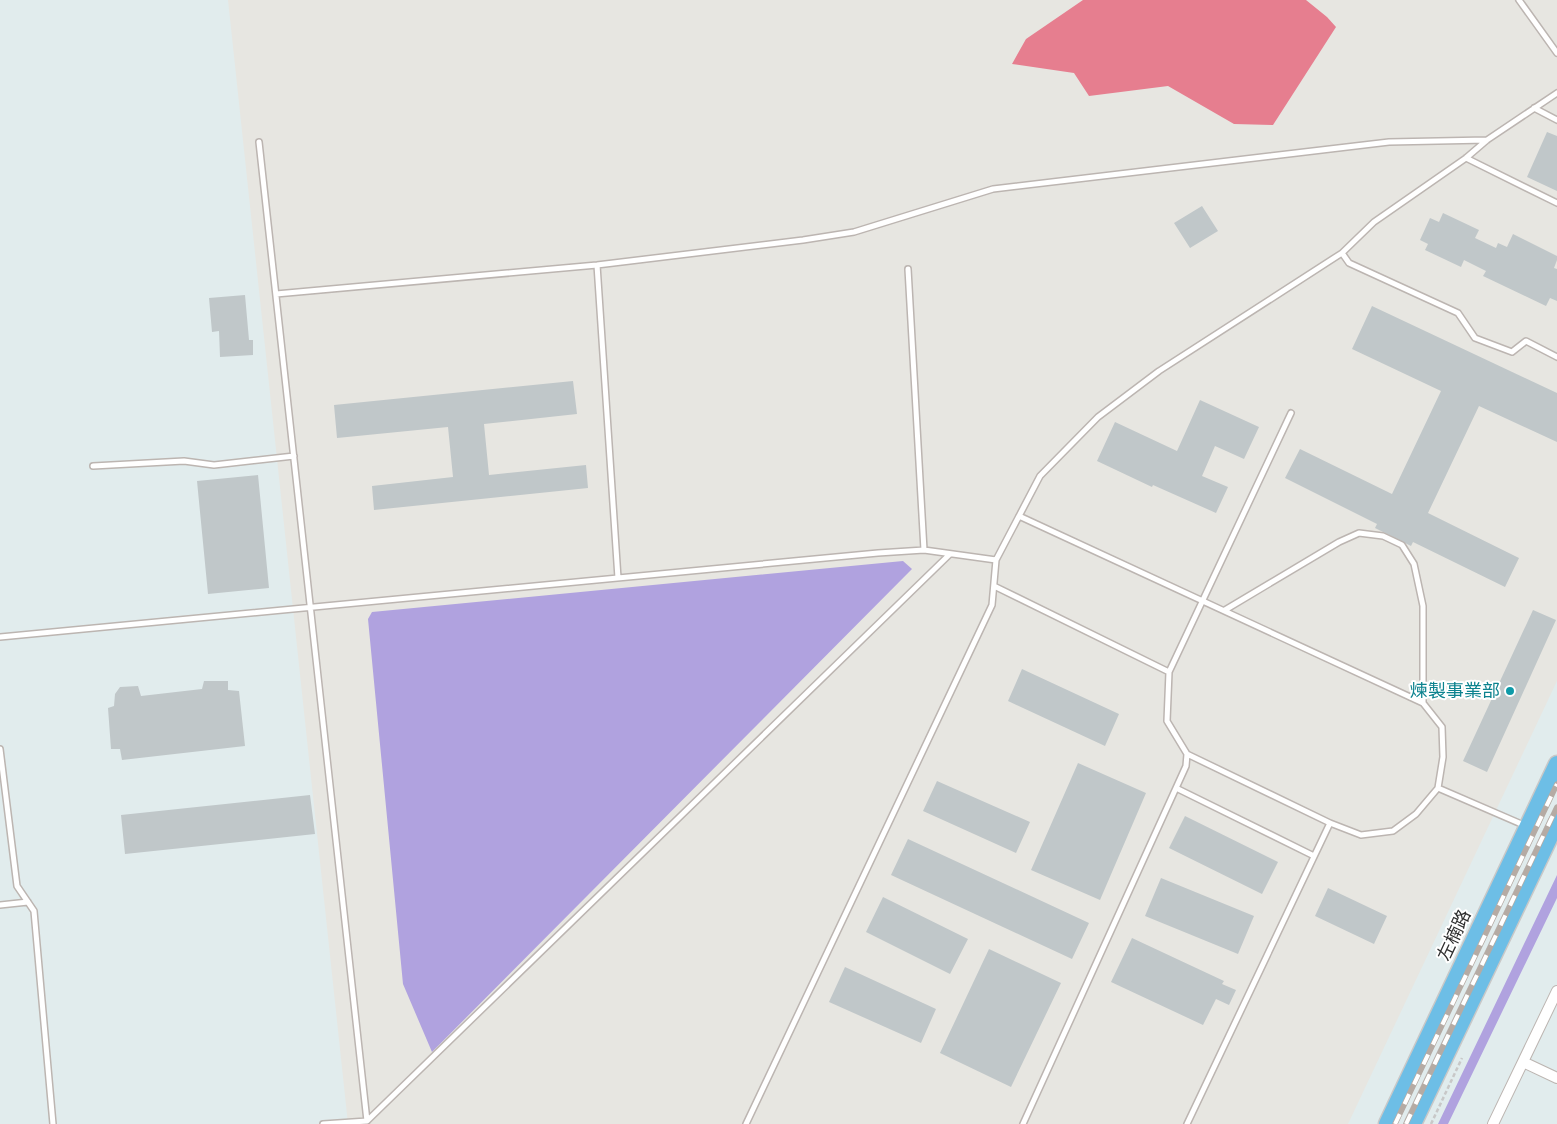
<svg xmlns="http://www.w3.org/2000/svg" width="1557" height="1124" viewBox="0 0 1557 1124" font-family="Jost,'Noto Sans TC',sans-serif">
	<rect width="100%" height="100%" fill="#e1eced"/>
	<path fill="#e7e6e1" d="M228 0H1557V681L1348 1124H348Z"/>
	<path fill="#b0a2df" d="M903 561 912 569 432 1052 403 984 368 619 372 612Z
		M1557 875V898L1448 1124H1438Z"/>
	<path fill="#e67e8f" d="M1083 0H1306L1327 17 1336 27 1273 125 1234 124 1168 86 1089 96 1074 73 1012 64 1026 39Z"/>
	<path fill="#c0c7c9" d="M1547 132 1557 136V191L1527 177Z
		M1202 206 1218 231 1190 248 1174 223Z
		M1443 213 1479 230 1475 238 1496 248 1498 243 1507 247 1513 234 1557 256V260L1554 268 1557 269V301L1550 298 1546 306 1483 276 1486 271 1464 260 1461 267 1425 250 1428 244 1420 240 1430 218 1439 222Z
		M245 295 249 340H253V355L220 357 219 331 212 332 209 298Z
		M1372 306 1557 393V442L1479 406 1428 513 1519 558 1505 587 1413 542 1411 546 1375 528 1377 524 1285 478 1300 449 1392 494 1441 391 1352 349Z
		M573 381 577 414 484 424 489 475 586 465 588 488 374 510 372 486 453 477 448 427 337 438 334 405Z
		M1200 400 1259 427 1244 459 1215 446 1202 476 1228 487 1216 513 1153 485 1152 487 1097 461 1115 422 1177 451Z
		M258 475 269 588 208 594 197 481Z
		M1533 610 1556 620 1487 772 1463 761Z
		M1022 669 1119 714 1105 746 1008 701Z
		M204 681H228V690L239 691 245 746 122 760 120 749H111L108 708 114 706 115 694 120 687 138 686 141 696 202 689Z
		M1078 763 1146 793 1100 900 1031 870Z
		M937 781 1030 822 1016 853 923 811Z
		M310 795 315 834 125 854 121 815Z
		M1185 816 1278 862 1262 894 1169 848Z
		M908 839 1089 923 1072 959 891 875Z
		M1161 878 1254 916 1238 954 1145 916Z
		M1328 888 1387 916 1374 944 1315 916Z
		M883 897 968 939 950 974 866 932Z
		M1132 938 1224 981 1222 984 1236 990 1229 1005 1216 999 1203 1025 1111 982Z
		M989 949 1061 983 1011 1087 940 1053Z
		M845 967 936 1009 921 1043 829 1002Z"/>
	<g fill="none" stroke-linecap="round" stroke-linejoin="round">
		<defs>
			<path id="lane" d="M1519 0 1557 53
				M1534 108 1557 120
				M259 142 367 1121
				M1466 158 1557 203
				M1342 253 1349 263 1458 313 1475 338 1512 352 1526 341 1557 357
				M597 265 618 578
				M908 269 924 550
				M276 294 597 265 803 240 854 232 993 189 1389 142 1487 140
				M93 466 184 461 214 465 294 456
				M1019 516 1423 703 1442 727 1443 757 1438 788
				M994 586 1169 672 1167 721 1187 754 1330 823 1187 1124
				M1225 610 1339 542 1359 533 1383 536 1402 545 1414 564 1423 606V703
				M0 637 878 553 924 550 996 560
				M1169 672 1291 413
				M0 749 17 886 34 911 53 1124
				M1176 788 1186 766 1187 754
				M1330 823 1361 835 1393 831 1416 814 1438 788 1526 826
				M0 905 28 902
				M323 1124 367 1121 950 554
				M746 1124 992 605 996 560 1040 476 1098 417 1159 371 1342 253 1374 222 1466 158 1487 140 1557 93
				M1023 1124 1176 788 1314 856"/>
			<path id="street" d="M1523 1062 1557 1078
				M1493 1124 1557 991"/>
			<path id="primary" d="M1387 1124 1557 764
				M1413 1124 1557 822"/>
		</defs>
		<use href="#lane" stroke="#bcb5b1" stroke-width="8"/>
		<use href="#street" stroke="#bcb5b1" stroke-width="12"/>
		<use href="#primary" stroke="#c8c8c8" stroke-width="19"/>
		<path stroke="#c8c8c8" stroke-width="2.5" stroke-dasharray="4 2.5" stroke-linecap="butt" d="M1431 1124 1462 1058"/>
		<use href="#lane" stroke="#fff" stroke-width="5"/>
		<use href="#street" stroke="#fff" stroke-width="10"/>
		<use href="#primary" stroke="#6dbee6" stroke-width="16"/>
		<defs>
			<path id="rail" d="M1395 1124 1557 784
				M1406 1124 1557 807"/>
		</defs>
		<use href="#rail" stroke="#b5aba4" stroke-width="5.5"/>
		<use href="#rail" stroke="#fff" stroke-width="4" stroke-dasharray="11" stroke-linecap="butt"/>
	</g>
	<circle fill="#0f9aa8" stroke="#fff" stroke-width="2" cx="1510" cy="691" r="5"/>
	<g text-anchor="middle" stroke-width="4" stroke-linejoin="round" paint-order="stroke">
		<g font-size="18" fill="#0d838f" stroke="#fff" text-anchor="end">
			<text x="1500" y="697">煉製事業部</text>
		</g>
		<g font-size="18" fill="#2d2d2d" stroke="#fff">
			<text transform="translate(1454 935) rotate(-65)" y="6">左楠路</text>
		</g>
	</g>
</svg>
